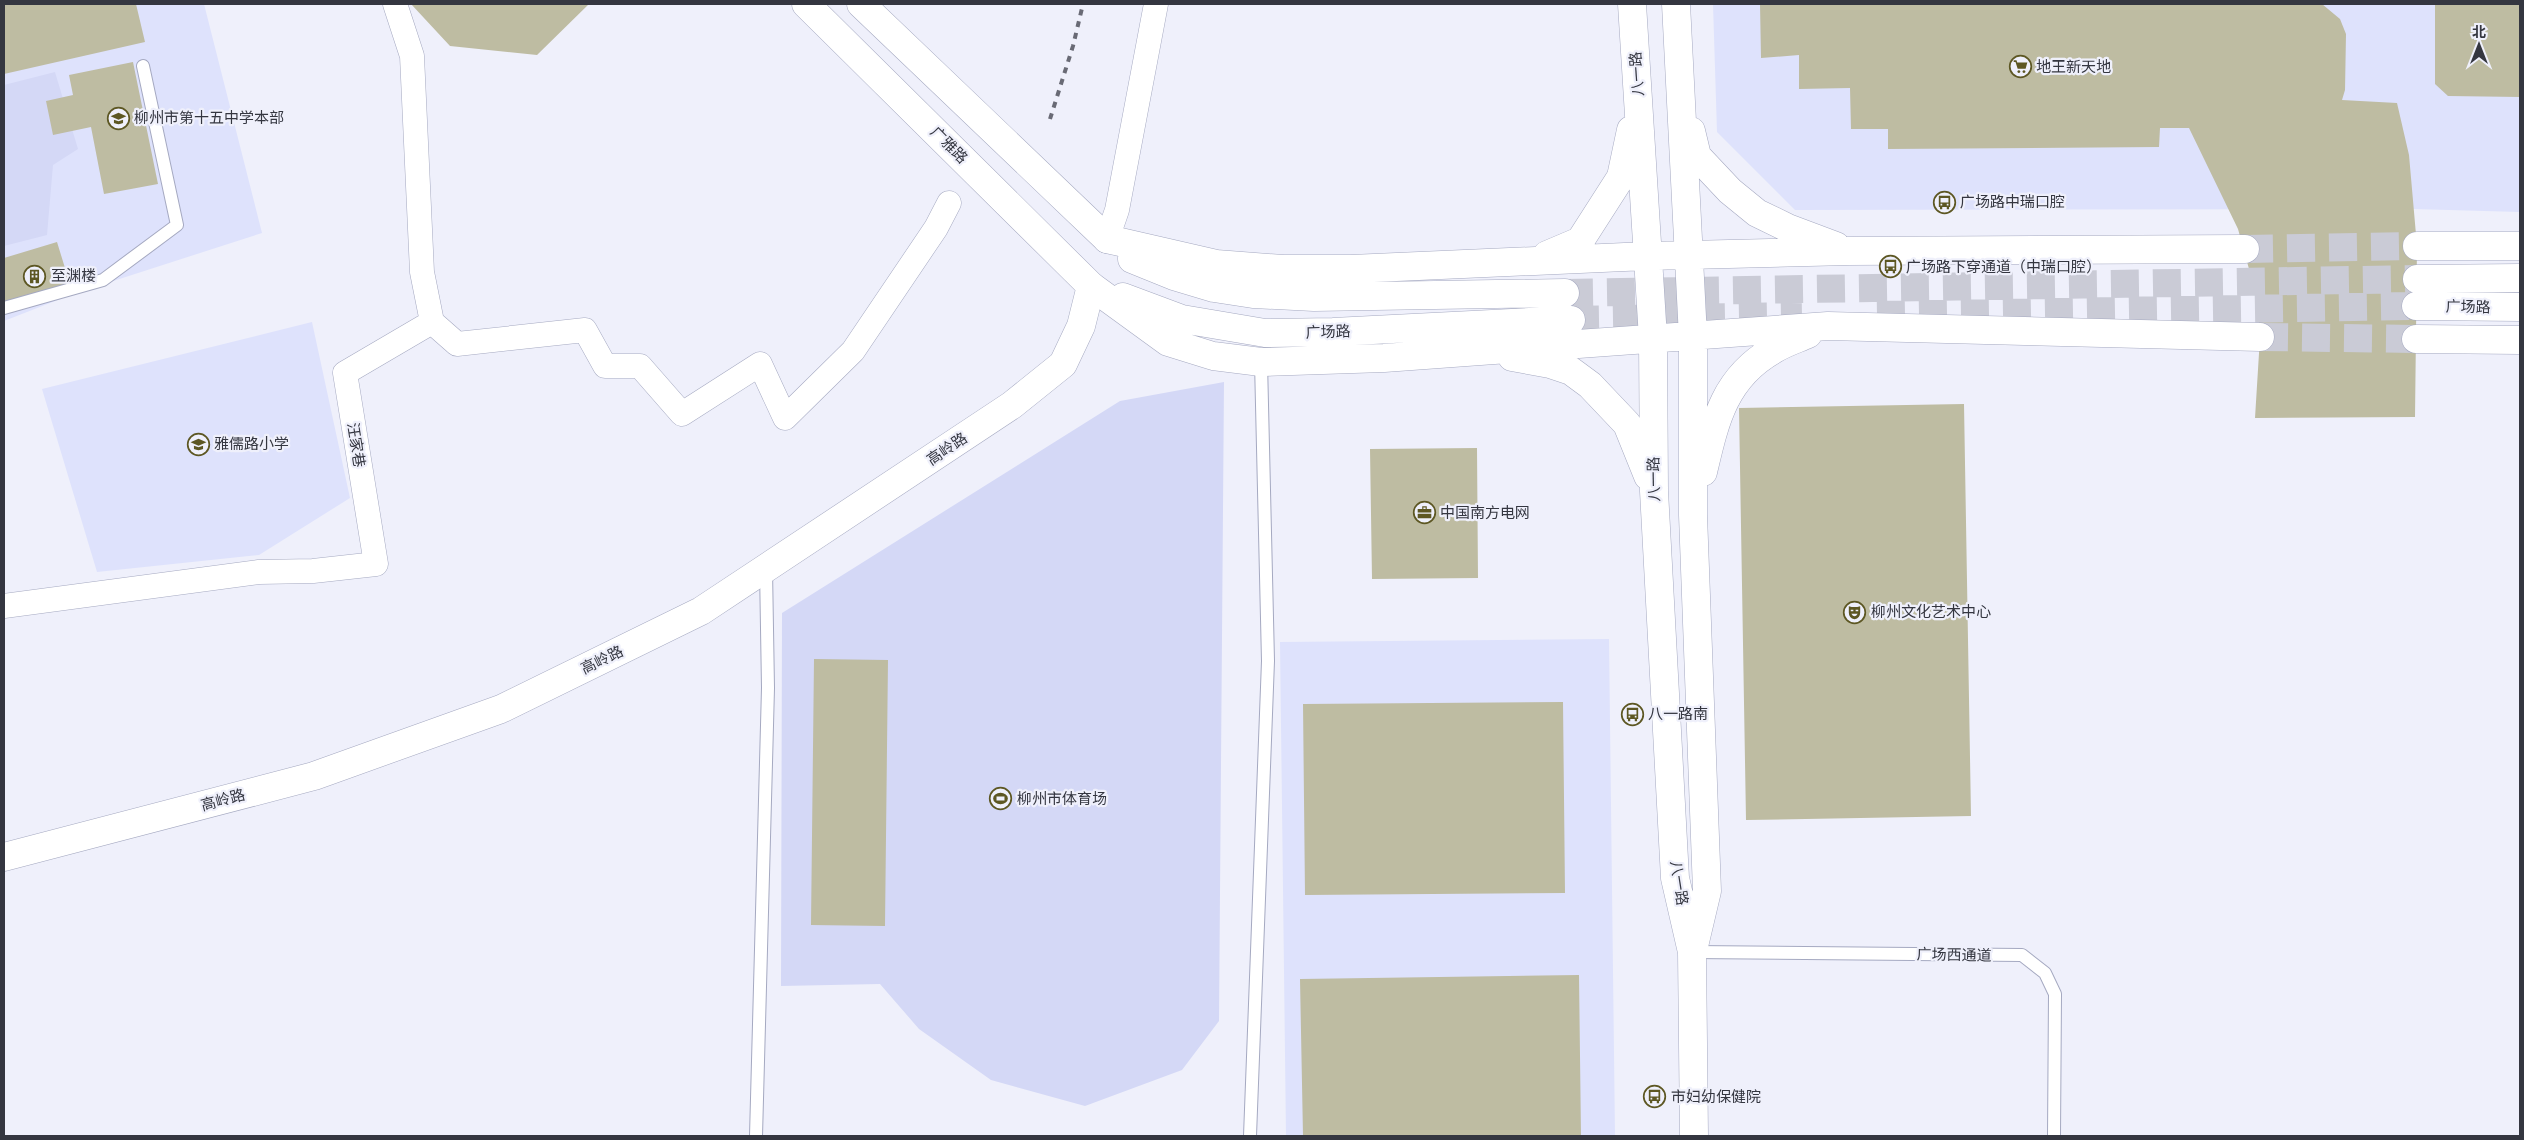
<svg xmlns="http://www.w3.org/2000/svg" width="2524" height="1140" viewBox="0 0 2524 1140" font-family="'Playfair Display','Noto Sans SC',serif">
	<rect width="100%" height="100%" fill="#eff0fb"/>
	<path fill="#dee2fc" d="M4 4H204L262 233 73 294 4 321Z
		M1713 4H2520V212L2413 209 1795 210 1717 132Z
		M312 322 350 498 259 555 97 572 42 389Z
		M1609 639 1615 1136H1286L1280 642Z"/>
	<path fill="#d4d8f6" d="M55 72 78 149 53 165 47 235 4 246V85Z
		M1224 382 1219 1021 1182 1070 1085 1106 991 1080 919 1029 880 984 781 986 782 613 1120 401Z"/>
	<path fill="#bebca2" d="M10 4H136L145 42 4 74V5Z
		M411 4H589L537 55 450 46Z
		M1760 4H2322L2340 19 2346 34 2345 90 2342 100 2397 103 2409 155 2417 246 2415 417 2255 418 2260 337 2257 298 2238 229 2189 128H2160L2159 147 1888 149V129H1851L1850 88 1799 89V55L1761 58Z
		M2435 4H2520V97L2448 96 2435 84Z
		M133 62 158 184 104 194 91 127 53 135 46 101 73 95 69 75Z
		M57 242 73 294 4 315V258Z
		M1964 404 1971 816 1746 820 1739 408Z
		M1477 448 1478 578 1372 579 1370 449Z
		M814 659 888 660 885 926 811 925Z
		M1563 702 1565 893 1305 895 1303 704Z
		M1579 975 1581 1136H1303L1300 979Z"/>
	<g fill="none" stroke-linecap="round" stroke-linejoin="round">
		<path stroke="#cacbd6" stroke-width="28" stroke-dasharray="28 14" stroke-linecap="butt" d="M2245 249 2417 246
			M1565 293 2417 279
			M1877 315 2416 306
			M1571 320 1802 316
			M2260 337 2416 339"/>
		<defs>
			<path id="lane" d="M4 308 103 280 177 225 143 66
				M1692 952 2022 955 2045 973 2055 994 2054 1136
				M756 1136 768 688 766 569
				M1250 1136 1268 661 1261 362"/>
			<path id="street" d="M1107 239 1117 210 1156 4
				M432 322 457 344 585 330 605 366H640L682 414 760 364 785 418 853 351 936 228 949 203
				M4 606 259 572 313 571 376 564 345 373 432 322 422 272 412 56 395 4"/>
			<path id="secondary" d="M861 4 1107 239
				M4 857 314 776 501 709 701 611 1012 405 1063 364 1081 326 1091 286 806 4"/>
			<path id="primary" d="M1632 4 1653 338 1654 491 1675 878 1692 952 1694 1136
				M1676 4 1693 337V515L1707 891 1694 946
				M1691 131 1697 156 1730 191 1757 213 1788 228 1836 246
				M1107 239 1216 264 1283 269H1351L1647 256 1849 251 2245 249
				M2417 246H2520
				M1547 255 1580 241 1621 177 1631 130
				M1132 259 1174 276 1214 288 1253 294 1314 297 1565 293
				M2417 279 2520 278
				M1091 286 1168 342 1213 356 1261 362 1384 358 1828 326 2260 337
				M1123 297 1182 319 1265 333 1333 332 1571 320
				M2416 306 2520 307
				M2416 339 2520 340
				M1512 357 1550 364 1571 371 1590 385 1627 424 1648 476
				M1703 472C1715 421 1724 378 1773 350 1784 343 1797 339 1808 334"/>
		</defs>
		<use href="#lane" stroke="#a5a9c1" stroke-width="14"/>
		<use href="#street" stroke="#a5a9c1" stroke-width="25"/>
		<use href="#secondary" stroke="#a5a9c1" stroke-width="29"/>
		<use href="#primary" stroke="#a5a9c1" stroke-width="29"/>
		<use href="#lane" stroke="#fff" stroke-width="12"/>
		<use href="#street" stroke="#fff" stroke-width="24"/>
		<use href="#secondary" stroke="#fff" stroke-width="28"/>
		<use href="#primary" stroke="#fff" stroke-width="28"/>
		<path stroke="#696a75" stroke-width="4" stroke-dasharray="6 6" stroke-linecap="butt" d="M1050 119 1073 46 1083 4"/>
	</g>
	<defs>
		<symbol id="supermarket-ring" viewBox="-11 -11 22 22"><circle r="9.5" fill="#eff0fb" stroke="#5d5723" stroke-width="1.5"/><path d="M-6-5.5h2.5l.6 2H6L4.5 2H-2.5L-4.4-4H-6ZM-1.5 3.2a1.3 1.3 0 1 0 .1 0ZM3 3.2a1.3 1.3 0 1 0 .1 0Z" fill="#5d5723"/></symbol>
		<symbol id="school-ring" viewBox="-11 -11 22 22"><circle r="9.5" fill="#eff0fb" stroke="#5d5723" stroke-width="1.5"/><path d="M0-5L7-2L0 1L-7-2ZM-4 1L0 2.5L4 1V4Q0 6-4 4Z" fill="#5d5723"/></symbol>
		<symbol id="bus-ring" viewBox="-11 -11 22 22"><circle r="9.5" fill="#eff0fb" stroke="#5d5723" stroke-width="1.5"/><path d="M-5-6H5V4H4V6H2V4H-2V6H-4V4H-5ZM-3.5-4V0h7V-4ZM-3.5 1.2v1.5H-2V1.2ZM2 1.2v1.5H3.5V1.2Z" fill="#5d5723"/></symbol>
		<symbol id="building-ring" viewBox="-11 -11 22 22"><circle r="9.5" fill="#eff0fb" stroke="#5d5723" stroke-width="1.5"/><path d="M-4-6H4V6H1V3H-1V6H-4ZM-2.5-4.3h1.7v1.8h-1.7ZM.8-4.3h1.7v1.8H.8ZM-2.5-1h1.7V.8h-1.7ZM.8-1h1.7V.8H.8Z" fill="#5d5723"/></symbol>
		<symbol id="office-ring" viewBox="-11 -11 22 22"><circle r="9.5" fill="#eff0fb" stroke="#5d5723" stroke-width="1.5"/><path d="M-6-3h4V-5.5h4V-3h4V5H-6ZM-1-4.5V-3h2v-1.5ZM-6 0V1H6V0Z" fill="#5d5723"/></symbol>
		<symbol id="theatre-ring" viewBox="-11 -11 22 22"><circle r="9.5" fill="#eff0fb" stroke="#5d5723" stroke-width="1.5"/><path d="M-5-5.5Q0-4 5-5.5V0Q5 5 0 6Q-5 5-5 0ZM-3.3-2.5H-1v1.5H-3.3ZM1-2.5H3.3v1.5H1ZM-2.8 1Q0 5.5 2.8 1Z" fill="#5d5723"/></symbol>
		<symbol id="stadium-ring" viewBox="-11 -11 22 22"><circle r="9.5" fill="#eff0fb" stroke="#5d5723" stroke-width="1.5"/><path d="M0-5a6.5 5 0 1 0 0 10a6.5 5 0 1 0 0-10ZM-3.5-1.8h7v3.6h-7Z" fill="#5d5723"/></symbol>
	</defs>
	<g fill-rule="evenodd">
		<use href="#supermarket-ring" x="2008" y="54" width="25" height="25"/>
		<use href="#school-ring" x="106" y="106" width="25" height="25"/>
		<use href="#bus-ring" x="1932" y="190" width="25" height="25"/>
		<use href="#bus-ring" x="1878" y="254" width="25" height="25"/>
		<use href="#building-ring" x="22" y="264" width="25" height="25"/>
		<use href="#school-ring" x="186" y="432" width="25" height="25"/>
		<use href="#office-ring" x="1412" y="500" width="25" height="25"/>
		<use href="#theatre-ring" x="1842" y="600" width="25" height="25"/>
		<use href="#bus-ring" x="1620" y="702" width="25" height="25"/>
		<use href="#stadium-ring" x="988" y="786" width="25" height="25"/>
		<use href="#bus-ring" x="1642" y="1084" width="25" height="25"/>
	</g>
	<g text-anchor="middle" stroke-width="4.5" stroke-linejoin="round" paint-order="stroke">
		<g font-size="15" fill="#343640" stroke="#eff0fb" text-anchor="start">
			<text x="2036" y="72">地王新天地</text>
			<text x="134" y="123">柳州市第十五中学本部</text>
			<text x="1960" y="207">广场路中瑞口腔</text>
			<text x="1906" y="272">广场路下穿通道（中瑞口腔）</text>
			<text x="51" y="281">至渊楼</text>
			<text x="214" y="449">雅儒路小学</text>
			<text x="1440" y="518">中国南方电网</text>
			<text x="1871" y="617">柳州文化艺术中心</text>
			<text x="1648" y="719">八一路南</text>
			<text x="1017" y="804">柳州市体育场</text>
			<text x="1671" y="1102">市妇幼保健院</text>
		</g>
		<g font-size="15" fill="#343640" stroke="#eff0fb">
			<text transform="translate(1637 74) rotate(-94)" y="5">八一路</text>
			<text transform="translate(949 145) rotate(45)" y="5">广雅路</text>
			<text transform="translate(2468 307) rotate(1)" y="5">广场路</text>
			<text transform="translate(1328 332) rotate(-2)" y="5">广场路</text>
			<text transform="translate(356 445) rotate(81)" y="5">汪家巷</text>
			<text transform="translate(947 449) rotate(-34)" y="5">高岭路</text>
			<text transform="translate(1654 479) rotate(-91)" y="5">八一路</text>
			<text transform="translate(602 660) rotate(-26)" y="5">高岭路</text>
			<text transform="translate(223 800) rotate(-15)" y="5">高岭路</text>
			<text transform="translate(1679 883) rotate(81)" y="5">八一路</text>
			<text transform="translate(1954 955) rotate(1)" y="5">广场西通道</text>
		</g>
	</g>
	<rect width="2524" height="1140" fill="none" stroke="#343640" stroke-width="10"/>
	<g transform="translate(2479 45)" stroke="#eff0fb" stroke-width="4" paint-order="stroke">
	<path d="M0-4L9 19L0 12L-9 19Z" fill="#343640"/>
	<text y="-8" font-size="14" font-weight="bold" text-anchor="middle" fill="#343640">北</text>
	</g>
</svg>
